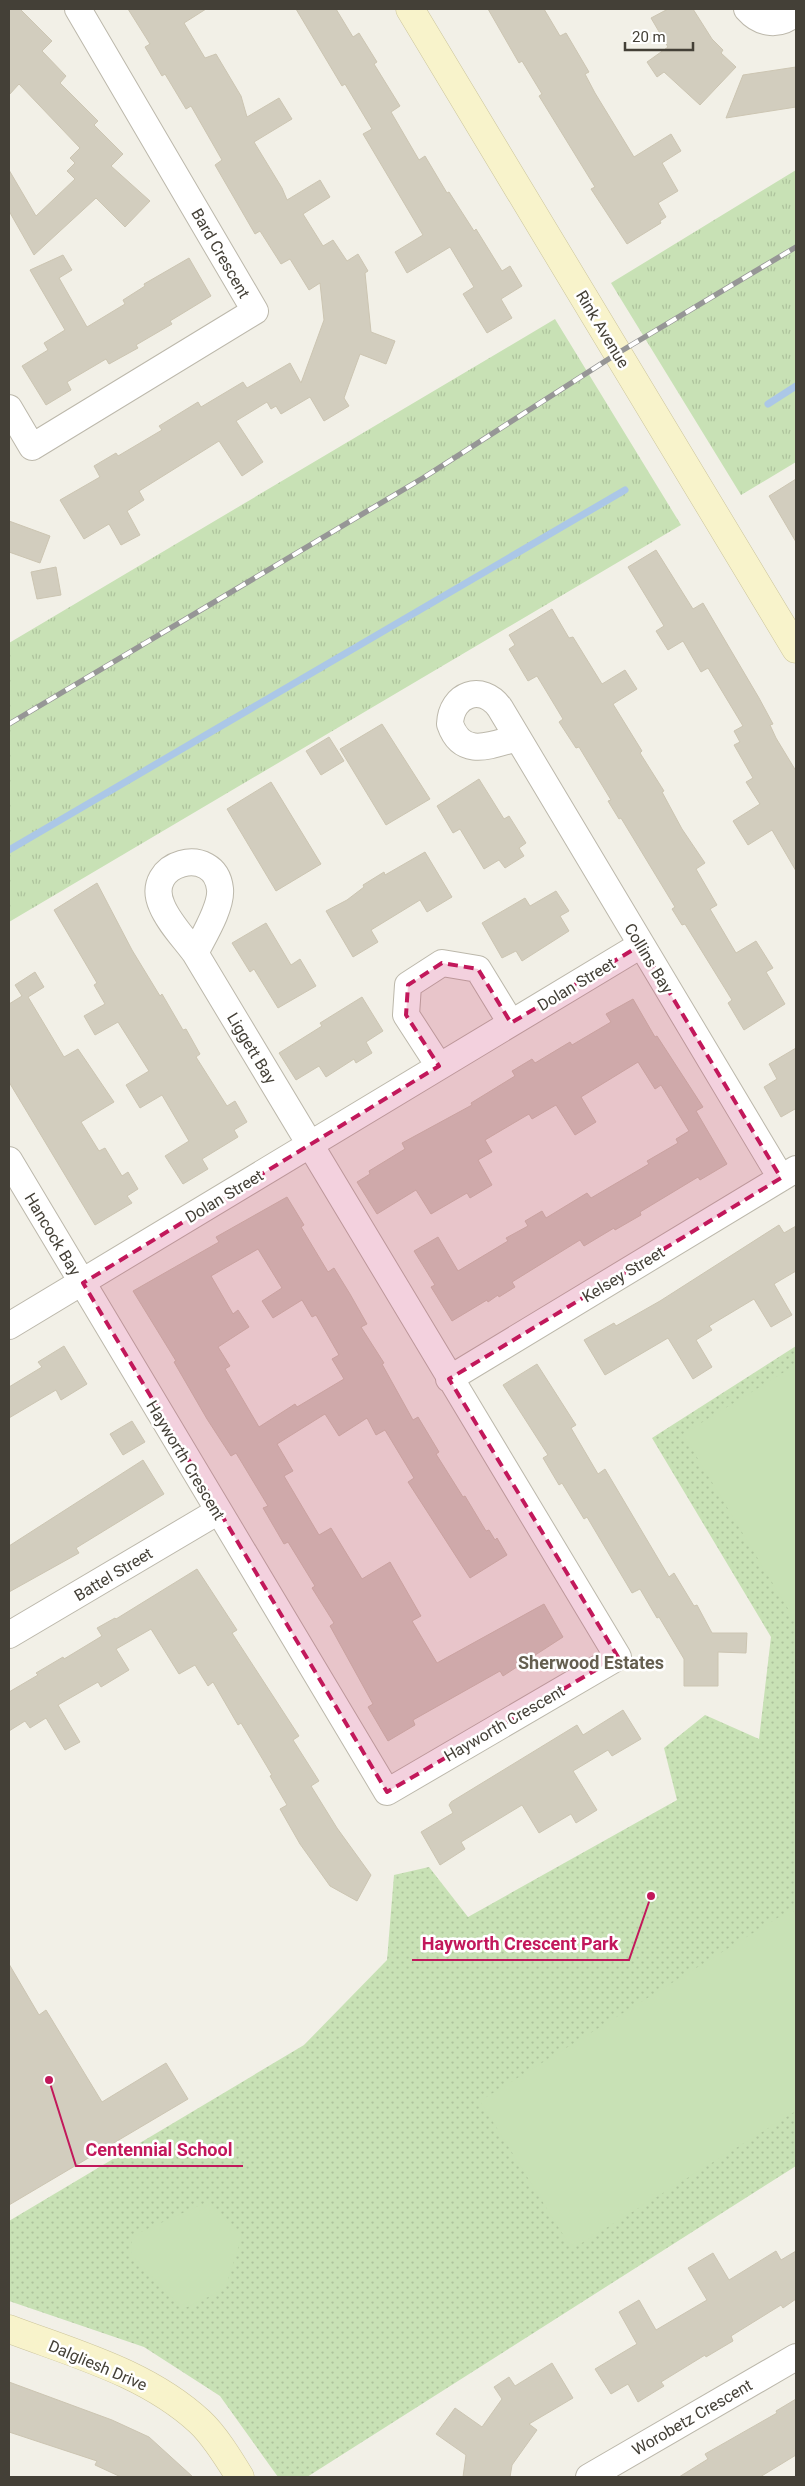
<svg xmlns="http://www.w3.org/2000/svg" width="805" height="2486" viewBox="0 0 805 2486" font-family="Roboto,sans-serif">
	<defs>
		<pattern id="grass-tufts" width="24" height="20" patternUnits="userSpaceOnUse" patternTransform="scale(1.25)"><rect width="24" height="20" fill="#c8e1b5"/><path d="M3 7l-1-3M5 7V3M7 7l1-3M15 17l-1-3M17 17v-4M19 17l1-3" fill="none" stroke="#adc29c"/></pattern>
		<pattern id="park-dots" width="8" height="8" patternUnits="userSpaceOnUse" patternTransform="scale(1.25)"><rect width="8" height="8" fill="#c8e1b5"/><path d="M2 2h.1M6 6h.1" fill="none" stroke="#adc29c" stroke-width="1.8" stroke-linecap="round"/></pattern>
	</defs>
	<rect width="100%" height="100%" fill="#f2f0e7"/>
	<path fill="url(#grass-tufts)" d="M796 170V462L741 495 611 283Z
		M555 319 681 525 9 922V643Z"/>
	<path fill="url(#park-dots)" d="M796 1346V2166L307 2477H278L220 2396 144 2347 9 2301V2221L304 2045 387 1960 394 1875 429 1867 468 1917 677 1800 664 1748 705 1715 759 1739 771 1637 652 1438Z"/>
	<path fill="#c8e1b5" d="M794 1366 796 1369V1622L683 1434Z
		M792 1909 796 1916V2111L572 2249 480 2101Z
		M207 2202 242 2236 225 2289 183 2309 131 2254 132 2236Z"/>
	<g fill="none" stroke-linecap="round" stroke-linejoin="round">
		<path stroke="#abc7e7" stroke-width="7" d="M768 404 796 386
			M9 850 625 490"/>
	</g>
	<path fill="#d2cdbe" stroke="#ccc5b2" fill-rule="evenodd" d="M9 9H20L52 41 42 51 66 76 60 83 98 121 94 125 123 154 111 166 150 201 125 227 96 198 34 255 9 211V170L36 216 75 179 67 171 75 163 70 158 80 148 19 84 9 95Z
		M128 9H206L184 23 205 58 216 54 241 96 247 117 279 98 292 119 254 142 282 188 287 200 320 180 330 197 303 214 323 246 333 240 347 261 358 254 368 271 365 273 371 332 395 341 386 364 360 354 344 398 349 406 324 421 310 397 281 414 276 406 271 409 267 402 236 421 263 462 242 476 219 441 139 491 144 500 127 511 140 535 121 545 109 524 84 539 60 500 100 477 94 466 116 453 118 456 162 430 159 426 198 402 201 407 243 382 247 388 290 363 301 383 324 320 320 283 309 290 290 259 281 264 260 231 255 234 215 165 222 160 191 106 186 109 165 74 162 76 145 47 150 44Z
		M296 9H336L353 37 359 33 377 62 374 64 400 106 391 112 419 160 425 156 447 193 449 192 474 231 476 229 502 271 510 266 522 286 501 299 512 318 487 333 463 294 474 287 450 247 407 273 395 252 423 235 363 134 372 129 345 84 342 86Z
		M488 9H544L560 36 566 33 589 72 585 74 595 93 634 157 671 134 681 151 662 163 678 191 658 203 666 217 660 221 661 223 627 244 591 189 595 187 539 96 542 94 522 61 519 63Z
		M668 9H693L712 39 723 50 721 53 736 67 700 105 664 72 657 77 647 62 668 47 651 18Z
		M796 67V107L726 118 743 75Z
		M63 255 72 270 59 278 87 327 125 304 123 300 145 286 144 284 189 258 211 296 170 321 172 324 136 345 138 348 109 364 106 359 67 382 71 390 46 405 22 366 48 350 44 343 65 330 30 270Z
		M796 479V542L769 496Z
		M9 521 50 536 40 563 9 552Z
		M656 550 693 609 703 603 759 698 773 724 770 725 776 738 796 771V871L772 830 748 845 733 821 760 804 746 782 753 778 734 745 740 742 734 731 743 726 708 668 701 672 683 641 668 650 656 631 664 626 628 567Z
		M56 567 61 595 37 599 31 572Z
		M552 609 569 638 573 637 602 684 625 670 637 689 613 704 642 751 640 753 664 791 662 792 682 829 705 863 696 869 717 905 710 909 736 953 756 941 773 968 766 972 785 1004 744 1030 728 1003 732 1000 685 924 682 925 672 909 675 907 621 818 619 819 608 801 611 800 579 747 576 748 559 722 563 719 537 676 528 681 509 649 515 645 509 635Z
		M382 724 430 799 386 825 340 749Z
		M329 737 344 761 321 775 306 751Z
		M479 779 504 819 509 816 526 843 519 848 524 856 505 868 499 860 484 869 460 829 453 833 437 806Z
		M271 782 321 864 276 891 227 809Z
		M425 852 452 897 427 912 420 900 371 930 378 942 353 957 326 911 347 900 364 887 363 885 384 872 385 875Z
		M97 883 132 950 160 996 162 994 183 1030 186 1029 200 1054 196 1057 227 1106 235 1101 247 1122 234 1130 238 1137 202 1159 208 1169 183 1184 165 1156 189 1141 162 1095 140 1108 126 1085 149 1071 118 1022 95 1035 84 1016 105 1004 94 985 97 983 54 910Z
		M556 891 569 911 560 916 569 931 522 961 516 951 502 958 482 923 525 898 530 906Z
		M266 923 291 965 300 959 316 986 278 1008 254 969 250 972 232 943Z
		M35 972 44 987 28 997 64 1057 78 1049 114 1102 81 1122 99 1151 105 1148 122 1176 128 1172 138 1189 127 1196 132 1203 95 1225 9 1082V1004L22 996 15 985Z
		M362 997 383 1031 366 1042 372 1053 356 1063 354 1059 326 1077 319 1066 296 1080 279 1053 322 1026 320 1023Z
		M633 999 655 1037 657 1036 703 1107 696 1111 727 1164 700 1180 698 1177 640 1212 641 1215 615 1230 614 1228 584 1246 580 1240 512 1282 515 1287 499 1297 498 1295 488 1302 487 1300 452 1321 431 1287 435 1285 414 1251 438 1237 458 1271 508 1241 506 1238 528 1226 525 1221 542 1211 546 1218 587 1193 591 1198 649 1164 647 1161 678 1143 676 1139 689 1131 661 1085 655 1089 638 1062 581 1097 596 1122 575 1135 556 1105 532 1119 529 1114 485 1140 492 1152 478 1160 492 1185 470 1198 467 1193 431 1214 416 1190 377 1214 357 1182 370 1174 369 1171 405 1149 402 1143 472 1105 471 1103 515 1076 512 1071 532 1059 535 1063 570 1042 572 1045 611 1022 606 1014Z
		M796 1048V1112L795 1109 781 1117 764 1087 777 1079 769 1064Z
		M287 1197 304 1225 301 1227 328 1272 334 1268 350 1294 367 1324 361 1327 384 1363 382 1364 413 1420 418 1417 439 1452 436 1454 463 1497 465 1496 486 1531 489 1530 495 1540 497 1538 507 1555 470 1578 408 1482 414 1478 385 1430 376 1435 367 1418 339 1436 325 1414 277 1444 293 1471 284 1476 319 1535 331 1528 362 1579 390 1562 421 1616 412 1621 437 1663 544 1604 563 1637 503 1676 500 1671 413 1720 415 1725 388 1741 368 1707 373 1704 330 1626 334 1623 312 1588 315 1586 288 1542 284 1544 263 1508 268 1506 236 1453 231 1456 207 1419 174 1362 176 1361 133 1291 219 1242 216 1237ZM258 1249 282 1288 262 1301 273 1318 302 1300 312 1317 316 1315 339 1355 332 1359 344 1379 297 1407 295 1404 259 1427 225 1369 230 1366 218 1347 249 1327 238 1310 233 1314 211 1276Z
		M779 1225 784 1233 796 1226V1271L774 1284 792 1315 771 1327 754 1299 709 1326 712 1330 696 1340 712 1367 693 1379 668 1338 605 1375 584 1340 614 1323 616 1326 660 1301Z
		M64 1346 87 1384 61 1400 56 1390 9 1418V1387L42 1367 38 1362Z
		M537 1364 576 1425 571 1428 598 1474 605 1469 669 1577 674 1573 694 1606 697 1605 712 1633H747L746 1653 718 1652V1686H684V1659L659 1617 657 1618 640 1589 632 1593 587 1517 584 1519 562 1483 559 1485 543 1458 548 1455 503 1385Z
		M132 1421 145 1442 123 1455 110 1434Z
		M143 1460 164 1494 76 1548 79 1553 9 1592V1546Z
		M197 1569 237 1630 232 1633 299 1736 293 1740 319 1781 311 1786 337 1828 371 1875 357 1901 330 1886 300 1844 280 1809 287 1805 270 1776 272 1775 241 1723 238 1725 213 1682 208 1686 195 1665 179 1674 151 1629 116 1649 129 1670 101 1687 98 1682 58 1705 80 1742 65 1750 46 1718 30 1728 25 1721 9 1731V1692L38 1675 36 1673 63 1657 64 1659 102 1636 97 1628 115 1618 116 1619Z
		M623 1710 641 1739 612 1756 608 1750 573 1771 597 1810 576 1823 571 1814 539 1833 522 1805 461 1842 465 1849 440 1865 421 1832 453 1813 449 1805 451 1802 577 1725 583 1735Z
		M9 1964 39 2015 46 2010 102 2102 166 2063 188 2099 9 2205Z
		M776 2251 781 2260 796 2251V2299L783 2308 781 2305 731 2336 733 2341 706 2357 705 2355 661 2382 664 2386 638 2402 628 2384 611 2394 595 2369 637 2344 619 2312 639 2300 656 2330 707 2300 688 2268 713 2253 729 2280Z
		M552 2363 573 2398 529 2424 537 2430 512 2465 510 2477H463L466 2455 436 2434 455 2408 482 2427 502 2399 494 2387 509 2377 515 2386Z
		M9 2382 112 2420 149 2437 193 2477H121L95 2465 97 2461 9 2432Z
		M796 2399V2455L760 2477H679L708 2459 705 2454 777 2413 776 2411Z"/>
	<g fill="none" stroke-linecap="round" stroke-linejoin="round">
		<defs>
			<path id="street" d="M747 9C761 25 780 27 796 12
				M9 408 32 447 255 311 78 9
				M517 738C491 745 462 759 450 724 451 694 482 683 500 708L781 1178
				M439 1066 406 1015 408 985 442 963 478 969 511 1023
				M9 1160 387 1792 618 1657 195 953C184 938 169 923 162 906 142 862 215 843 220 889 222 907 203 937 195 953
				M9 1326 641 945
				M449 1379 796 1169
				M9 1635 217 1512
				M589 2477 796 2357"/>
			<path id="secondary" d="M410 9 796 649
				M9 2329C75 2354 147 2373 200 2422 215 2436 229 2459 240 2477"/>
		</defs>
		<use href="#street" stroke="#bcb8ab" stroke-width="28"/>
		<use href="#secondary" stroke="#ccc59c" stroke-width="29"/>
		<use href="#street" stroke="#fff" stroke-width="26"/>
		<use href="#secondary" stroke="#f8f3cb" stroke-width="28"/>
		<defs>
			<path id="rail" d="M9 724 423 478 618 353 796 247"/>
		</defs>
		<use href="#rail" stroke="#969696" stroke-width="5.5"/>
		<use href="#rail" stroke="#fff" stroke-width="4" stroke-dasharray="11" stroke-linecap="butt"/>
	</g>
	<path fill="#c2185b" fill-opacity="0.2" stroke="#c2185b" stroke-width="4" stroke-dasharray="10 6" stroke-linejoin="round" d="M641 945 781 1178 449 1379 618 1657 387 1792 83 1283 439 1066 406 1015 408 985 442 963 478 969 511 1023Z"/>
	<g text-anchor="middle" stroke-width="5" stroke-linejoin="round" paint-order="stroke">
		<g font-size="16" fill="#444037" stroke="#fff">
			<text transform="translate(221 253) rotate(60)" y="6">Bard Crescent</text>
			<text transform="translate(603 329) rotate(59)" y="6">Rink Avenue</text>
			<text transform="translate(649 958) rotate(59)" y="6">Collins Bay</text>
			<text transform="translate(576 984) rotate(-31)" y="6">Dolan Street</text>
			<text transform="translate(252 1048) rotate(59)" y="6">Liggett Bay</text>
			<text transform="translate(224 1196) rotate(-31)" y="6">Dolan Street</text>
			<text transform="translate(53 1234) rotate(59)" y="6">Hancock Bay</text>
			<text transform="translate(623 1274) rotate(-31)" y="6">Kelsey Street</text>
			<text transform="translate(186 1460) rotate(59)" y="6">Hayworth Crescent</text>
			<text transform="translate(113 1574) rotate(-31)" y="6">Battel Street</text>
			<text transform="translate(504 1723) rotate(-30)" y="6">Hayworth Crescent</text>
			<text transform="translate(98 2365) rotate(23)" y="6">Dalgliesh Drive</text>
			<text transform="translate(692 2417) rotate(-30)" y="6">Worobetz Crescent</text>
		</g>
		<g font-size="18" font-weight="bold" fill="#655f50" stroke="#fff">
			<text x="591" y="1669">Sherwood Estates</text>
		</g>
	</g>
	<path fill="none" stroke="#c2185b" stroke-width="2" d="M651 1896L629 1960H412M49 2080L76 2166H243"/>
	<g fill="#c2185b" stroke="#fff" stroke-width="2">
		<circle cx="651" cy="1896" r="5"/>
		<circle cx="49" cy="2080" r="5"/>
	</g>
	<g font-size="18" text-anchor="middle" font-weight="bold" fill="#c2185b" stroke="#fff" stroke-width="5" stroke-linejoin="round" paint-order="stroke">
		<text x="520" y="1950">Hayworth Crescent Park</text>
		<text x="159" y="2156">Centennial School</text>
	</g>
	<rect width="805" height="2486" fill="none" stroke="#444037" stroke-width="20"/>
	<path d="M625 42v8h68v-8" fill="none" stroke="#444037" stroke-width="2.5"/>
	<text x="632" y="42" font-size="15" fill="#444037" stroke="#ffffff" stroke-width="4" paint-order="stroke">20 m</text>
</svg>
